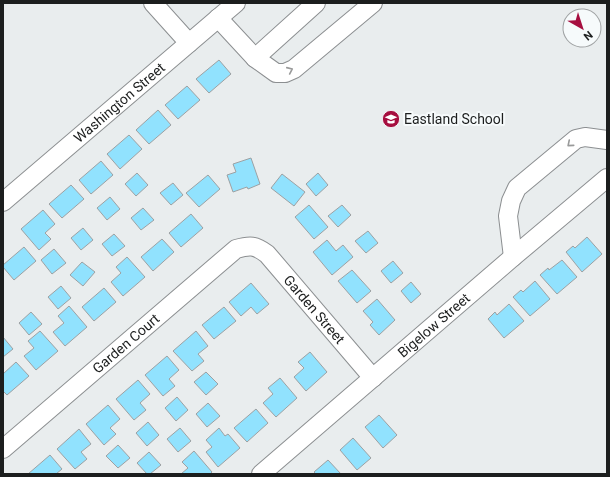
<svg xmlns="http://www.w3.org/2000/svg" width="610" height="477" viewBox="0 0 610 477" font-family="Roboto,sans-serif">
	<rect width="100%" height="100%" fill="#e9edee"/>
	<path fill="#91e2fe" stroke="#9da1a3" d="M219 60 231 74 209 93 196 79Z
		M187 86 200 100 178 119 165 105Z
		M158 110 171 125 149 144 136 130Z
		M129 135 142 149 120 169 107 154Z
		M251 158 260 184 248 189 247 187 233 192 227 175 236 172 233 164Z
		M101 161 113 175 91 194 79 180Z
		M137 173 148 185 136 196 125 184Z
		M318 173 328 185 316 196 306 184Z
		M282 174 305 192 294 206 271 188Z
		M208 175 220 189 199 207 186 193Z
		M173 183 183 195 171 205 160 193Z
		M71 185 84 199 62 218 49 204Z
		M110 197 120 209 107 220 97 208Z
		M309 205 328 227 314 239 295 217Z
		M342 205 351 215 338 227 328 216Z
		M143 208 154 220 141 230 131 218Z
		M43 210 55 224 45 233 51 239 39 250 21 229Z
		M191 214 203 228 181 247 169 233Z
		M83 228 93 240 81 250 71 238Z
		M368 231 378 243 366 253 355 241Z
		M114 234 125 246 112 256 102 244Z
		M587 237 602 254 582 272 566 252 573 246 575 248Z
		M162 239 174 252 153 271 141 257Z
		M327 240 336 251 343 245 353 257 332 275 313 252Z
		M24 247 36 261 14 280 3 267V265Z
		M54 249 66 263 52 274 41 260Z
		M127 257 145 277 123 296 111 282 121 273 116 267Z
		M562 260 577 277 557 294 540 275 548 268 549 270Z
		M393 261 403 273 391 283 381 271Z
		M82 262 95 272 83 286 70 275Z
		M352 270 371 291 357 303 338 281Z
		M535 281 550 299 530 316 513 297 521 290 523 292Z
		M411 282 421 294 411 303 401 291Z
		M251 283 269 304 257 314 251 307 241 316 229 302Z
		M61 286 71 298 58 309 48 297Z
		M104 288 116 302 94 321 82 307Z
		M377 299 395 320 379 335 370 325 373 322 363 311Z
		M509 304 524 321 504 338 488 319 495 312 497 315Z
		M69 306 87 327 65 346 53 332 64 323 58 316Z
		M224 307 236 321 214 339 202 325Z
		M31 312 42 324 29 335 19 323Z
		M40 331 58 351 36 370 24 356 34 348 28 341Z
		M196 331 208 346 198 354 204 361 192 371 173 351Z
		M3 337 13 349 3 357Z
		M310 352 327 372 306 391 294 377 304 368 298 362Z
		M167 356 179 370 169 379 175 386 163 396 145 375Z
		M16 362 29 376 7 395 3 391V374Z
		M206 372 218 384 206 395 194 382Z
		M280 378 297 398 276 417 263 403 273 394 268 388Z
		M138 380 150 394 140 403 146 410 134 420 116 399Z
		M177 397 188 410 176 421 165 408Z
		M208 403 220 416 207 427 196 414Z
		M108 405 120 419 110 428 116 434 104 445 86 424Z
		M256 409 268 423 247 442 234 428Z
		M379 415 397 435 383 448 365 427Z
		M148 422 159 435 147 446 136 433Z
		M180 428 191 441 178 452 167 439Z
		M219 428 225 436 228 434 240 448 218 467 206 452 212 447 206 440Z
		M79 429 91 444 81 452 87 459 75 469 57 449Z
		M353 438 371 458 357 470 340 450Z
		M118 445 130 458 118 468 106 456Z
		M194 451 212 472 210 474H181L188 468 182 462Z
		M149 452 161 465 150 474H147L137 463Z
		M50 455 62 469 56 474H28Z
		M328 460 341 474H316L314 472Z"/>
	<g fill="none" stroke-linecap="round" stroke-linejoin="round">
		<defs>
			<g id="minor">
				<path d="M153 3 189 43"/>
				<path d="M218 18 255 58 276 73H285L294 69 373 3"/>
				<path d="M255 58 316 3"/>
				<path id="s1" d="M3 202 236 3"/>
				<path d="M513 257 508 216 511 201 517 188 576 139 585 137 607 140"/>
				<path id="s2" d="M3 449 236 249C250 245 255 245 267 254L373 378"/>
				<path id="s3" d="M261 474 513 257 607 178"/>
			</g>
		</defs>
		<use href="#minor" stroke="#8c8f91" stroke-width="20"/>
		<use href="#minor" stroke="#fff" stroke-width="18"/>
	</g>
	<defs><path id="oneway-chevron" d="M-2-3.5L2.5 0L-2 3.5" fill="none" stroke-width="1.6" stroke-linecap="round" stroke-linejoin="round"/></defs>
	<g stroke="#999a9a">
		<use href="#oneway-chevron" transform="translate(290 70) rotate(-24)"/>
		<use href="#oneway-chevron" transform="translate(570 144) rotate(140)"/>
	</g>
	<defs>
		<symbol id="school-disc" viewBox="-11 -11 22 22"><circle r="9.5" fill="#a60e3f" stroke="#f6fafb"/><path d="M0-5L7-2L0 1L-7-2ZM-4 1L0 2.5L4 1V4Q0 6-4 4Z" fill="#fff"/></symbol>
	</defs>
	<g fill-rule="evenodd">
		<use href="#school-disc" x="381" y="109" width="20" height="20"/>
	</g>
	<g text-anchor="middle" stroke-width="4" stroke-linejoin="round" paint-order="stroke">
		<g font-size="14" fill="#1c1e1e" stroke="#f6fafb">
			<text dy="5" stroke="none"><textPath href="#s1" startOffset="153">Washington Street</textPath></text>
			<text dy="5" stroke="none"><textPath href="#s2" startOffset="413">Garden Street</textPath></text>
			<text dy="5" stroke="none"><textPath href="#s3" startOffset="228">Bigelow Street</textPath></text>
			<text dy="5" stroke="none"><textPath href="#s2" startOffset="162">Garden Court</textPath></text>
		</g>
		<g font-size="14" fill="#1c1e1e" stroke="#f6fafb" text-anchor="start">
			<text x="404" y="124">Eastland School</text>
		</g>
	</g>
	<rect width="610" height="477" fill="none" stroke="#1c1e1e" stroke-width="8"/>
	<g transform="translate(582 28) rotate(141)"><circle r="19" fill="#f6fafb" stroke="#9fa2a3"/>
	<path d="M0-3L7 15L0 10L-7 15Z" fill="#a60e3f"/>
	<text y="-6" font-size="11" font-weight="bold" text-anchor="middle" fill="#1c1e1e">N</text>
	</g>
</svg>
